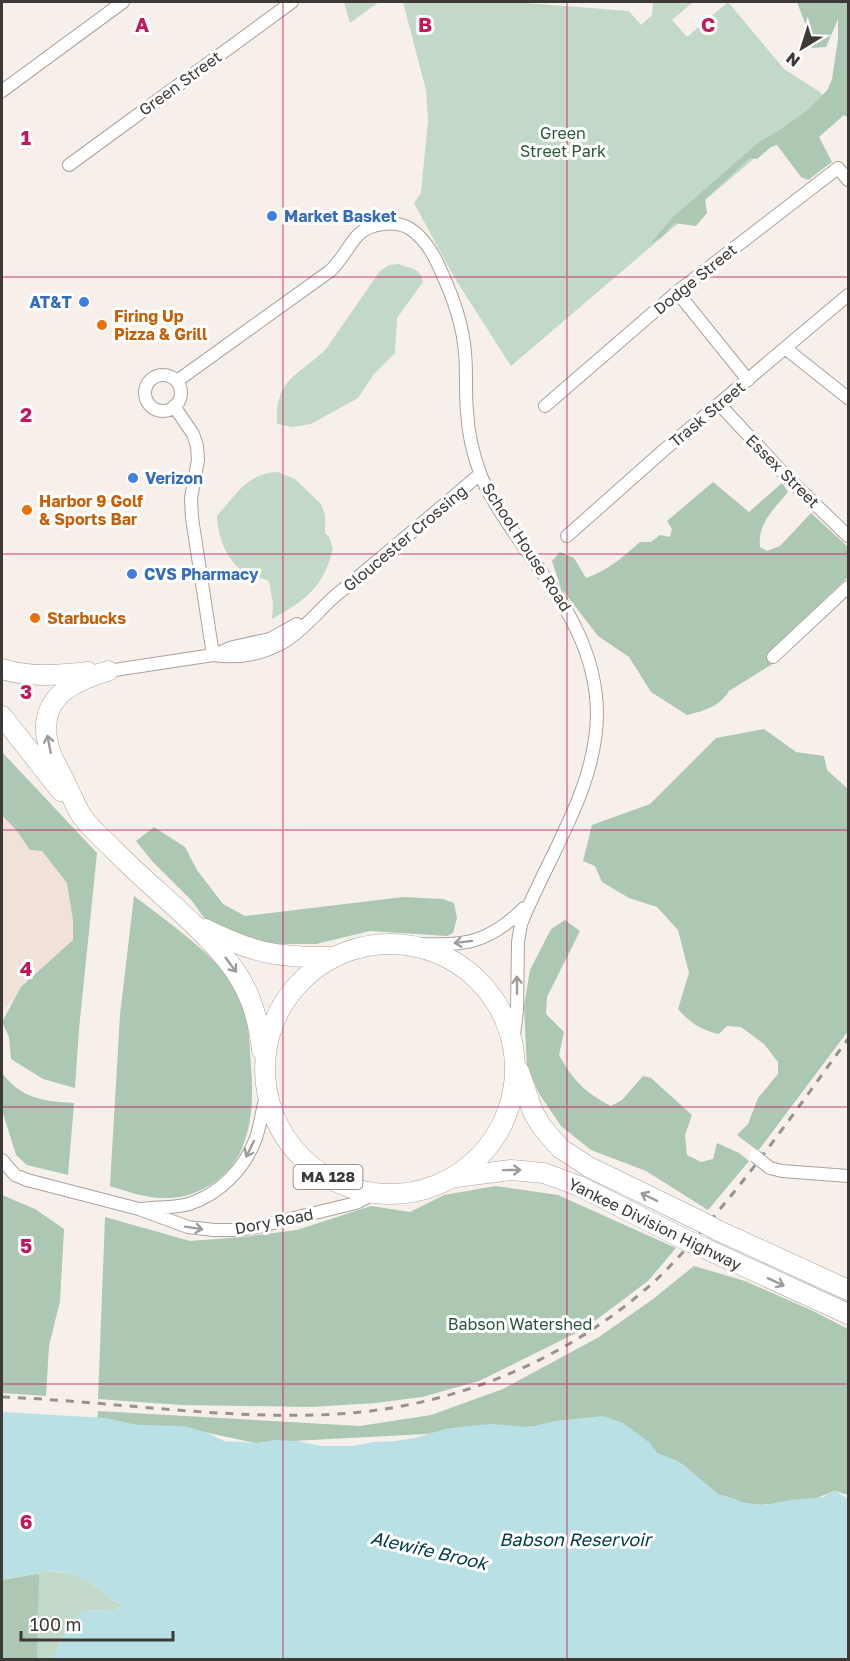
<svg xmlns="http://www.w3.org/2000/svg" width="850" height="1661" viewBox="0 0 850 1661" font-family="'Golos Text',sans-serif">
	<rect width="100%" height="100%" fill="#f7efea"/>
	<path fill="#f1e2d9" d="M2 799 75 881 79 947 2 1010Z"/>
	<path fill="#c1d9c6" d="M344 2H379L350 23Z
		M403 2H513L629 11 641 25 652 15 653 2H693L672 20 687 37 728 2 784 69 820 92 825 98 511 366 454 277 414 203 421 193 428 121 426 90Z
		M399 264C409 269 421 267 423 282L397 318 395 353 374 374 358 398 311 424 293 427 277 424C275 377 298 377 326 349L380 271 389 265Z
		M278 472 295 479 321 504 325 515V533L329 537 333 549C323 588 306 600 272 619L273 604 269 581C260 578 247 574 239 568 224 555 218 534 217 516 236 495 247 473 278 472Z
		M48 1571 75 1575 89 1581 113 1601 122 1604 114 1611 87 1610 78 1615C74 1624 67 1630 62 1639 57 1647 58 1654 50 1659L2 1660V1580Z"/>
	<path fill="#acc7b2" d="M797 2H848V118L844 115 819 137 832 162 808 180 801 177 777 145 771 147 757 159 750 158 705 199 707 213 696 226 674 223 662 237 650 244 673 217 758 143 781 129 809 109 828 89 832 79 838 39V19L826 47 812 48 806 26Z
		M713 482 749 512 782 483 788 492C774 509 757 524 760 547L767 551 780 546 811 513 848 547V577L767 654 774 663 729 691C720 706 704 711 687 715L651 692 629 657 598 636 561 588 552 561 560 552 574 558 586 578C607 571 623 557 640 542H651L660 535 670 537 672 529 667 521Z
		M764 729 796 752 824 756 827 770 848 789V1031L758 1151 737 1135 748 1124 758 1098 778 1074V1062L764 1044 741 1027 727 1026 719 1034C701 1030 690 1023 678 1009L689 973 678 930 657 907 629 898 602 882 595 866 583 861 592 825 650 804 716 738Z
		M2 752 97 853 79 1029 75 1088 43 1079 11 1059 9 1037 2 1022 21 987 73 940V920L67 883 42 851 30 850 17 831 2 815Z
		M154 827 185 847 197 870 223 904 245 916 403 897 443 899 454 903 457 918 453 933 447 936 370 931 316 944H269L237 935 205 919 192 901 152 861 136 841Z
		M134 896C164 919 220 958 238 991 250 1015 249 1041 251 1067 253 1092 253 1119 244 1143 233 1176 197 1200 163 1198 144 1198 127 1191 110 1186L120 1015Z
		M565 920 580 931 547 997 546 1014 564 1032 559 1055C574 1082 585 1092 611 1106L622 1100 643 1076 651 1078 692 1115 685 1135 687 1155 701 1162 713 1159 717 1143 739 1153 749 1161 708 1210 646 1171 591 1150 561 1126 540 1095 527 1068 524 1006 530 970 551 929Z
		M2 1073C22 1099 43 1101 74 1103L68 1175 27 1165 16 1155 2 1110Z
		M496 1186 558 1195 676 1248 648 1281 584 1329 479 1381 422 1397 376 1403 311 1407 181 1405 98 1399 105 1217 190 1241 243 1237 297 1230 371 1206 410 1212 444 1195Z
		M2 1195 35 1209 64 1229 60 1301 49 1346 46 1396 2 1393Z
		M694 1266 745 1281 813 1311 848 1329V1495L835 1491 811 1500 759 1505 736 1502 721 1497 682 1464 654 1456 602 1418 501 1430 255 1443 190 1429 97 1422 98 1411 360 1426 431 1415 503 1389 599 1337 653 1299Z
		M39 1574 37 1659 2 1660V1580Z"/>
	<path fill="#b9e0e5" d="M2 1412 106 1418 137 1425 184 1426 205 1432 224 1441 258 1443 274 1440 297 1441 322 1446H353L373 1442 396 1441 415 1438 445 1429 467 1426 492 1424 530 1427 555 1421 603 1416 623 1423 650 1443 657 1453 678 1461 718 1494 733 1498 744 1503 765 1505 790 1500 824 1497 832 1491 837 1492 848 1499V1659H50C58 1654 58 1645 63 1637 68 1629 74 1624 78 1615L87 1610 114 1611 122 1604 113 1601 89 1581 60 1572 48 1571 2 1580Z"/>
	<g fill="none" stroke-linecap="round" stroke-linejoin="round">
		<defs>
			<path id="minor" d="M2 91 123 2
				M69 165 292 2
				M677 292 748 380
				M785 348 848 398
				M145 393a18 18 0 1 1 36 0a18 18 0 1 1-36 0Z
				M177 381 330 271C342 260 348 246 358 235 370 223 394 220 409 228 425 238 434 254 441 271 453 297 463 324 465 353 467 372 465 392 467 411 468 432 473 454 480 473 487 493 500 511 511 528 551 588 596 637 597 713 597 788 548 856 521 924L518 942 517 1011 513 1043
				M719 404 787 477 848 536
				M174 406 193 434 197 446 198 460 191 498 192 518 213 655
				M545 406 677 292 838 168 848 180
				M567 536 664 450 848 295
				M213 655C239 659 261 655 284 642 304 630 318 611 335 596 384 556 432 515 480 474
				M773 657 848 587
				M108 671 213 655 233 647 270 639 297 624
				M402 944C457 944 482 950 524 908
				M2 1160 15 1175 27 1180 139 1209 188 1227 214 1230H238L257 1227 356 1203 374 1194
				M770 1168 782 1171 848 1176
				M143 1209C158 1207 175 1208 189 1204 220 1194 245 1168 256 1138 261 1123 262 1108 267 1093"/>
			<path id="trunk" d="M2 669C30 678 58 675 88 672
				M108 671C66 683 33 703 51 754 54 762 59 770 63 778 69 790 74 803 81 815 89 827 102 838 112 848 149 886 192 918 226 959 249 986 258 1016 262 1050
				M2 716 61 791
				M205 929C253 953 278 958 332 957
				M265 1069a125 125 0 1 1 250 0a125 125 0 1 1-250 0Z
				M519 1071 533 1112 542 1127 560 1148 589 1167 702 1222
				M456 1177 511 1170 544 1173 579 1186 686 1240
				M717 1230 848 1290
				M704 1248 848 1314"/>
		</defs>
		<use href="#minor" stroke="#aaa29d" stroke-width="14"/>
		<use href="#trunk" stroke="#aaa29d" stroke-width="21"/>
		<use href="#minor" stroke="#fff" stroke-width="12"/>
		<use href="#trunk" stroke="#fff" stroke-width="20"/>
		<path stroke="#98928f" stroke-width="3" stroke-dasharray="8 8" stroke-linecap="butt" d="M2 1397C106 1401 212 1418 317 1415 438 1412 555 1368 647 1288 667 1271 685 1250 702 1230 755 1170 801 1103 848 1039"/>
		<defs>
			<path id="minor-bridge" d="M755 1156 770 1168"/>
			<path id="trunk-bridge" d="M702 1222 717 1230
				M686 1240 704 1248"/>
		</defs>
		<use href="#minor-bridge" stroke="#aaa29d" stroke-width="14" stroke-linecap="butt"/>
		<use href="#trunk-bridge" stroke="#aaa29d" stroke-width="21" stroke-linecap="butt"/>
		<use href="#minor-bridge" stroke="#fff" stroke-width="12"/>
		<use href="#trunk-bridge" stroke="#fff" stroke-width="20"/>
	</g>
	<defs><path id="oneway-shaft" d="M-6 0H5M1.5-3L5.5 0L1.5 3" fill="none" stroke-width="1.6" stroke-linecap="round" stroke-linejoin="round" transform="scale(1.5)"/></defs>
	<g stroke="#9e9c9b">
		<use href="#oneway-shaft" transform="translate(49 744) rotate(-101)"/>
		<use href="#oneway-shaft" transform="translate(463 942) rotate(173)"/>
		<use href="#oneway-shaft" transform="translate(231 965) rotate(53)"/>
		<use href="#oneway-shaft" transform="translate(517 985) rotate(-91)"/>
		<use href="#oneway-shaft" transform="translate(250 1149) rotate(116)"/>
		<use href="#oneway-shaft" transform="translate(512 1170) rotate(-1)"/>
		<use href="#oneway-shaft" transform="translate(649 1197) rotate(-154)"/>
		<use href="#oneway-shaft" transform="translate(194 1228) rotate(9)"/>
		<use href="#oneway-shaft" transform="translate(776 1282) rotate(25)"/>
	</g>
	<path fill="none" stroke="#c2185b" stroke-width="1.5" stroke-opacity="0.55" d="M283 2V1660M567 2V1660M2 277H848M2 554H848M2 830H848M2 1107H848M2 1384H848"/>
	<g fill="#3f7fe0" stroke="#fff" stroke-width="2">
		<circle cx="272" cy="216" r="6"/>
		<circle cx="84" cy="302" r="6"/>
		<circle cx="133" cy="478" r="6"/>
		<circle cx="132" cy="574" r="6"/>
	</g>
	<g fill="#e8710a" stroke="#fff" stroke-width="2">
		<circle cx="102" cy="325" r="6"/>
		<circle cx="27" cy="510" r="6"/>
		<circle cx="35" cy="618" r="6"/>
	</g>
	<g text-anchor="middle" stroke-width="6" stroke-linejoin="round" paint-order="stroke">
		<rect fill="#fff" stroke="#777473" stroke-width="1.5" x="293.5" y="1165" width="69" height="24" rx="4.5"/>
		<g font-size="15" font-weight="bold" fill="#3d3937">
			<text x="328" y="1182">MA 128</text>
		</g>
		<g font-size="16" fill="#3d3937" stroke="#fff">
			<text transform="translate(180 83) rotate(-36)" y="6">Green Street</text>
			<text transform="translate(695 279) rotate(-39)" y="6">Dodge Street</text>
			<text transform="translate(707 414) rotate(-40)" y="6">Trask Street</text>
			<text transform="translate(783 471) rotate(45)" y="6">Essex Street</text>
			<text transform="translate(405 538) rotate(-40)" y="6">Gloucester Crossing</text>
			<text transform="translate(527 547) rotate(57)" y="6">School House Road</text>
			<text transform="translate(274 1221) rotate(-11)" y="6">Dory Road</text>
			<text transform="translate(655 1224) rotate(26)" y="6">Yankee Division Highway</text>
		</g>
		<g font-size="16" fill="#2b5637" stroke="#fff">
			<text x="563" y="139">Green<tspan x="563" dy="18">Street Park</tspan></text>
			<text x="520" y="1330">Babson Watershed</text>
		</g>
		<g font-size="16" font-weight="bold" fill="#366cbe" stroke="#fff" text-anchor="start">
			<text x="284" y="222">Market Basket</text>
			<text x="72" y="308" text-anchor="end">AT&amp;T</text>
			<text x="145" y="484">Verizon</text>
			<text x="144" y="580">CVS Pharmacy</text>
		</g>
		<g font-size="16" font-weight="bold" fill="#c56008" stroke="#fff" text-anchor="start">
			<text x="114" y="322">Firing Up<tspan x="114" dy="18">Pizza &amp; Grill</tspan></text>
			<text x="39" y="507">Harbor 9 Golf<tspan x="39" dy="18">&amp; Sports Bar</tspan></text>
			<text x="47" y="624">Starbucks</text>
		</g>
		<g font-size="18" font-style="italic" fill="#024046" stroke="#fff">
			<text x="575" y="1546">Babson Reservoir</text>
			<text transform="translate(429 1551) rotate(13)" y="6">Alewife Brook</text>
		</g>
	</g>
	<g font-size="20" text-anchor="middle" font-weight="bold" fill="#c2185b" stroke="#fff" stroke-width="6" stroke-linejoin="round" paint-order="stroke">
		<text x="142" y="32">A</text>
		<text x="425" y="32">B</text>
		<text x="708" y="32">C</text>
		<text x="26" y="145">1</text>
		<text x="26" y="422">2</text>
		<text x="26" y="699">3</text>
		<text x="26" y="976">4</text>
		<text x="26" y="1253">5</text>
		<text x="26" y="1529">6</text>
	</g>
	<rect width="850" height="1661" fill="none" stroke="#3d3937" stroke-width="6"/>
	<g transform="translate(802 48) rotate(218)" stroke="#ffffff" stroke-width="4.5" paint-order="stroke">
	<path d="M0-4.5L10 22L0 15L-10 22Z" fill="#3d3937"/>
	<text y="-9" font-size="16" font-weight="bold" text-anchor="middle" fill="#3d3937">N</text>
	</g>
	<path d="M21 1631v9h152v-9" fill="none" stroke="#3d3937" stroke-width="3"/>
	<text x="30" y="1631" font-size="18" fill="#3d3937" stroke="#ffffff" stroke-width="4.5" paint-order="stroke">100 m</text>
</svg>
